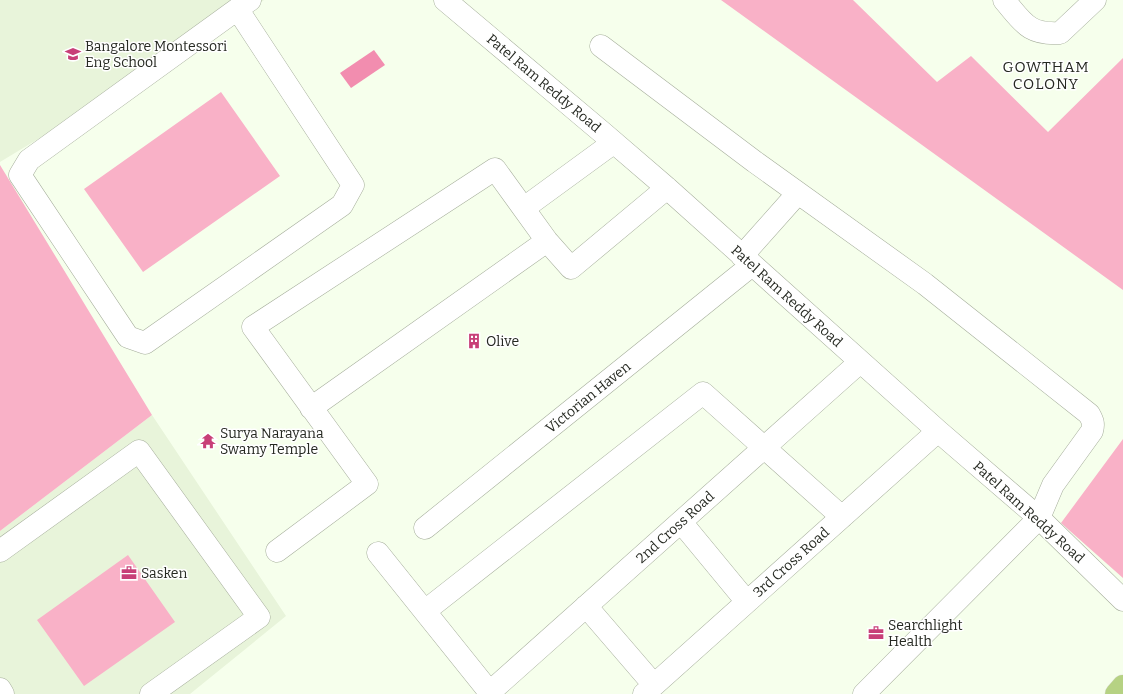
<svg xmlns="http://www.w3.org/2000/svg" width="1123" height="694" viewBox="0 0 1123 694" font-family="Bitter,serif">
	<rect width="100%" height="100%" fill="#f6ffec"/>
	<path fill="#e8f4da" d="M0 0H264L240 17 0 162Z
		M152 415 286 616 190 694H0V531Z"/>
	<path fill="#f9b1c7" d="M721 0H853L937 82 971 56 1048 132 1123 58V290Z
		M221 92 280 176 143 272 84 189Z
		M0 165 152 415 0 531Z
		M1123 439V578L1061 523Z
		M128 555 175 622 84 686 37 620Z"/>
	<path fill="#f28daf" d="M374 50 385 65 351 88 340 73Z"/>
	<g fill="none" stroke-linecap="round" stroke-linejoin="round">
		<defs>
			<path id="minor" d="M445 0 603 133 667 188 938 431 1039 518 1123 600
				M1004 0C1023 22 1028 35 1060 33L1095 0
				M238 10 353 185 342 205 145 343 128 337 20 175 29 160 250 0
				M601 46 755 162 925 284 1089 414C1093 421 1094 424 1092 431L1053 485 1039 518 864 694
				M524 208 613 143
				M742 256 798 193
				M311 408 547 241
				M681 522 747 602
				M425 528 752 265
				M0 551 139 451 259 617 151 694
				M277 551 367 484 253 327 495 169 547 241 571 268 667 188
				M378 553 491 694
				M586 606 654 685
				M425 611 703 393 842 517
				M0 689 3 694
				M490 692 860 362
				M644 694 938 431"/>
			<path id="major" d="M1116 694 1123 686"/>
		</defs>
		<use href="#minor" stroke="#a5ad9b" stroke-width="23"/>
		<use href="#major" stroke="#e5e5e4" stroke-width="23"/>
		<use href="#minor" stroke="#fff" stroke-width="22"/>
		<use href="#major" stroke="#b6d283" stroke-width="22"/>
	</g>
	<defs>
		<symbol id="school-bare" viewBox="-9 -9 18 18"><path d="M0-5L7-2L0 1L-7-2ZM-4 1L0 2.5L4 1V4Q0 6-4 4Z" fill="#c83f78" stroke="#fff" stroke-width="2.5" paint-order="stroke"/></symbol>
		<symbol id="building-bare" viewBox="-9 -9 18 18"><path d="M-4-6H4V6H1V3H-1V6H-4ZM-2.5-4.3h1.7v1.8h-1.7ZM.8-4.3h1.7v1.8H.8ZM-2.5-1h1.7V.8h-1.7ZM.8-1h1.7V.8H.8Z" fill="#c83f78" stroke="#fff" stroke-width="2.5" paint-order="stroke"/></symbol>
		<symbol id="temple-bare" viewBox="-9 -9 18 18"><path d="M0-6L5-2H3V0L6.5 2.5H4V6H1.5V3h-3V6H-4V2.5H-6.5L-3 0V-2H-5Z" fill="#c83f78" stroke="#fff" stroke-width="2.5" paint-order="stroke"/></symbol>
		<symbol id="office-bare" viewBox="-9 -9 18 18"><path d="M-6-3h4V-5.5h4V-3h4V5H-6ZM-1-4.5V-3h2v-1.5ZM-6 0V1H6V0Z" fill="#c83f78" stroke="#fff" stroke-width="2.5" paint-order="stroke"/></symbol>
	</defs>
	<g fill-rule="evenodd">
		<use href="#school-bare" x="62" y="43" width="22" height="22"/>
		<use href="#building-bare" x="463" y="330" width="22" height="22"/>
		<use href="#temple-bare" x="197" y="430" width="22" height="22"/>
		<use href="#office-bare" x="118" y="562" width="22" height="22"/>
		<use href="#office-bare" x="865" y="622" width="22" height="22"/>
	</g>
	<g text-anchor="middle" stroke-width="3" stroke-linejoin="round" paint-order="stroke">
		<g font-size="14" fill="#262922" stroke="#fff" text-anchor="start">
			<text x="85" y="51">Bangalore Montessori<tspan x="85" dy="16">Eng School</tspan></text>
			<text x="486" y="346">Olive</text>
			<text x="220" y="438">Surya Narayana<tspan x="220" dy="16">Swamy Temple</tspan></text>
			<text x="141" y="578">Sasken</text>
			<text x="888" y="630">Searchlight<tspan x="888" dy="16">Health</tspan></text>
		</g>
		<g font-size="14" fill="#262922" stroke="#fff">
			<text transform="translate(544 83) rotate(40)" y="5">Patel Ram Reddy Road</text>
			<text transform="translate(787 296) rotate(42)" y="5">Patel Ram Reddy Road</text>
			<text transform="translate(588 397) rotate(-39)" y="5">Victorian Haven</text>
			<text transform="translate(1029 512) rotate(42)" y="5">Patel Ram Reddy Road</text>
			<text transform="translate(675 527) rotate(-42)" y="5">2nd Cross Road</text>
			<text transform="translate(791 562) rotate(-42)" y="5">3rd Cross Road</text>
		</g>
		<g font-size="15" letter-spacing="1" fill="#262922" stroke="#fff">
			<text x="1046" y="72">GOWTHAM<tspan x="1046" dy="17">COLONY</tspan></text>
		</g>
	</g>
</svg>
